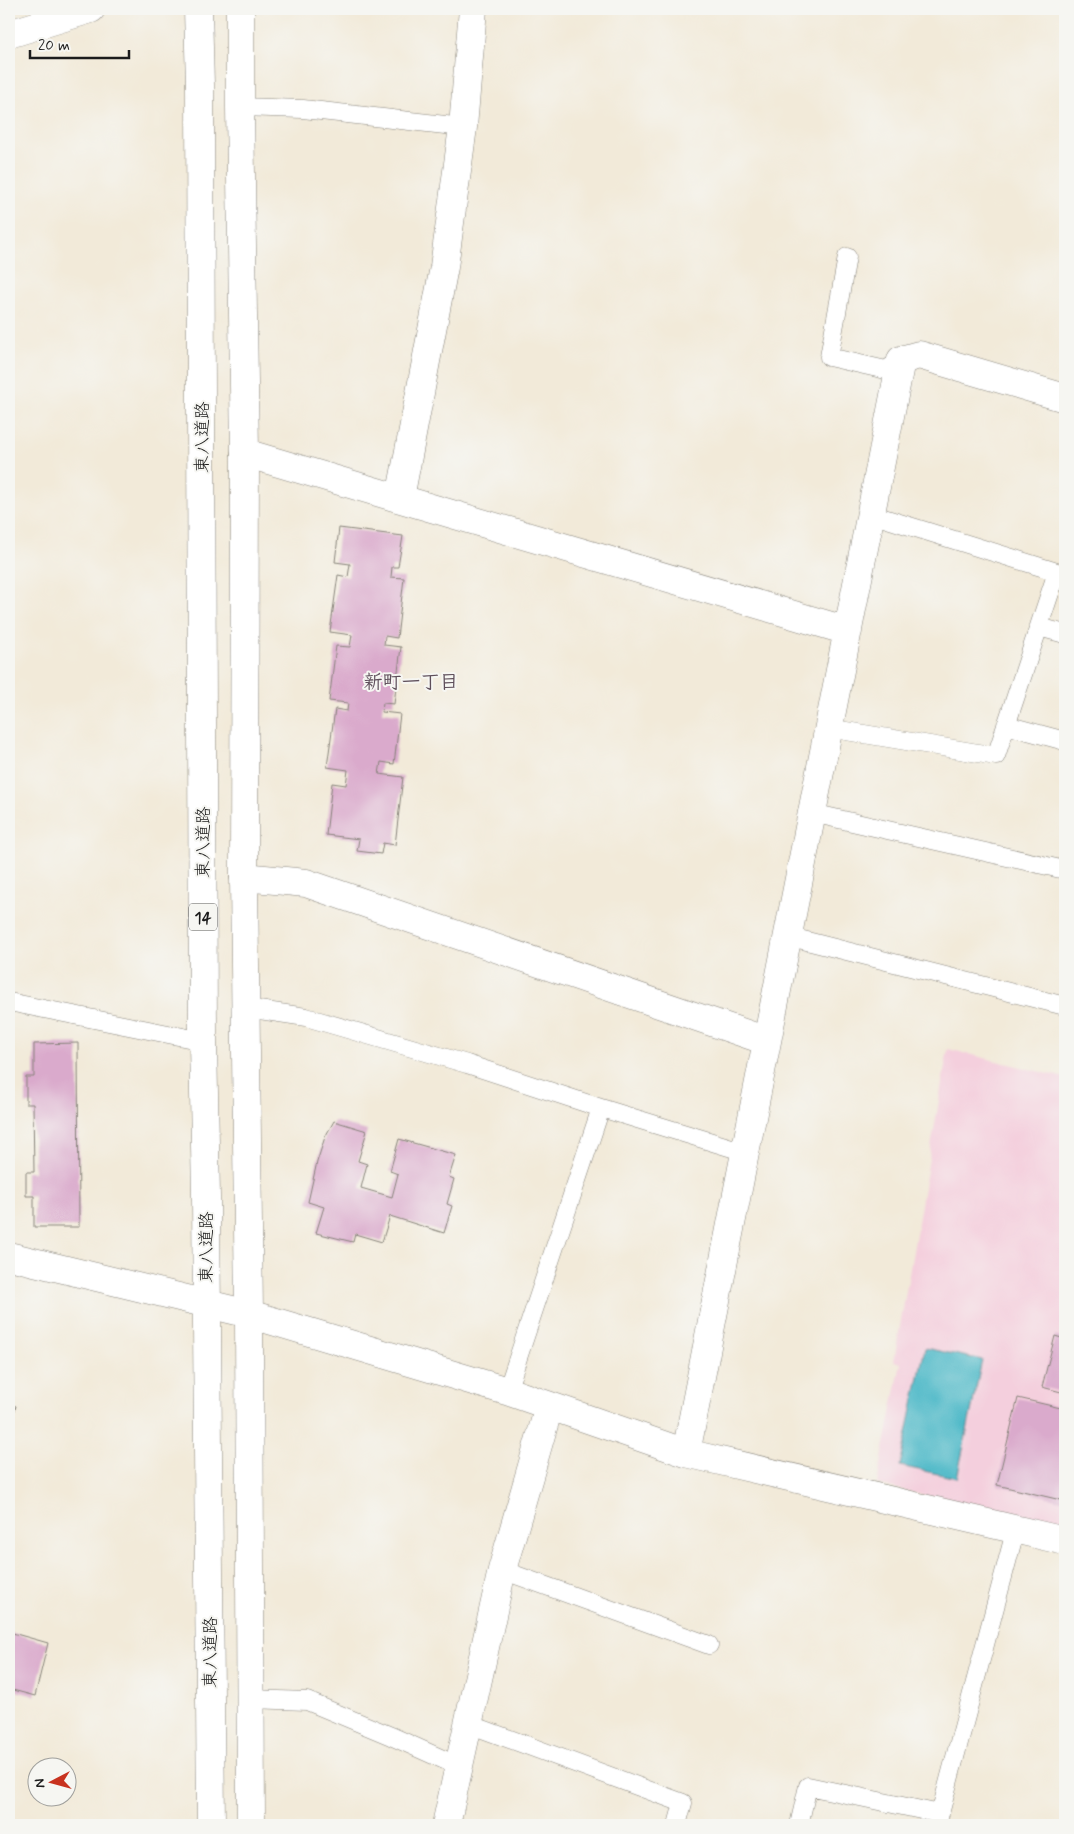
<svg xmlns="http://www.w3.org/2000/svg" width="1074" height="1834" viewBox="0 0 1074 1834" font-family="Mynerve,'Klee One',sans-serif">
	<rect width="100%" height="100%" fill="#f6f6f2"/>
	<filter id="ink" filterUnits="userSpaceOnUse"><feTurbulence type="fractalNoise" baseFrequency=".02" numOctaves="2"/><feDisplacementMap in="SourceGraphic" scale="10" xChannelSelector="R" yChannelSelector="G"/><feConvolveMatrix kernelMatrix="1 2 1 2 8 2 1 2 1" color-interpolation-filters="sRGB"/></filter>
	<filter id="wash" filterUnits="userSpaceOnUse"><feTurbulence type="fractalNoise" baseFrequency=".0096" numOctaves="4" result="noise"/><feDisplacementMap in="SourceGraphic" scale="20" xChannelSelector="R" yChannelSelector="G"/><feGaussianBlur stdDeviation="1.12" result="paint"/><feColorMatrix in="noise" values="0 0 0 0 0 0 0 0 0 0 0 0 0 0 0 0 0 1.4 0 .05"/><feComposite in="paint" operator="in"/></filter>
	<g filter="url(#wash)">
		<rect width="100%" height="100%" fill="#f2ead9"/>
		<path fill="#f4cfdd" d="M948 1049 1065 1078V1530L877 1484 901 1363 894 1361Z"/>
		<path fill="#4bb8c7" stroke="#346a72" d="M925 1348 982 1360 957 1478 900 1466Z"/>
		<g id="blocks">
			<path fill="#daaacc" d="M339 528 403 536 398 567H392L391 577 404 578 397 638 385 636 384 645 401 647 394 704 383 703 382 712 400 714 394 764 381 762 379 774 403 777 395 845 383 843 381 854 357 851 359 839 326 835 332 783 346 785 348 770 327 767 335 709 347 711 348 703 329 701 336 646 350 647 352 635 330 632 338 575 348 577 350 564 335 562Z
				M78 1043 79 1227H34V1196H26V1172H34L33 1104H26V1077H34V1044Z
				M334 1121 367 1131 358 1161 367 1164 361 1188 392 1197 398 1174 390 1171 399 1139 456 1155 449 1177 454 1179 447 1204 452 1206 444 1233 390 1216 382 1242 355 1234 353 1242 316 1233 324 1207 308 1202 317 1162 325 1137Z
				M1055 1336 1065 1339V1393L1042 1387Z
				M1018 1398 1065 1409V1501L997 1485Z
				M9 1404 16 1406 9 1431Z
				M9 1632 48 1643 35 1696 9 1689Z"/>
		</g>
	</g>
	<g filter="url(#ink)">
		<use href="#blocks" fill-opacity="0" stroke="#87837a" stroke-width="1"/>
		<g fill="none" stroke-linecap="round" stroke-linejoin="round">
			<defs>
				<path id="lane" d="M240 107 303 109 463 127
					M847 257 829 357 886 370 901 360
					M1039 627 1065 634
					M1006 725 1065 741
					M828 728 996 756 1057 572 871 514
					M812 813 1065 870
					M787 936 1065 1006
					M9 1002 203 1041
					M246 1008 306 1017 467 1064 601 1108 745 1152
					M507 1391 601 1108
					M502 1570 709 1645
					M250 1699 307 1701 391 1736 458 1766
					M469 1724 683 1803 677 1825
					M799 1825 808 1786 940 1814
					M937 1825 1016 1528"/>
				<path id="street" d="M9 34 91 9
					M245 453 848 631
					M400 498 444 267 463 127 473 9
					M244 877 306 883 767 1041
					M9 1256 249 1314 507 1391 686 1453 1065 1541
					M686 1453 901 360 919 355 1065 398
					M446 1825 502 1570 549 1407"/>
				<path id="primary" d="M198 9 200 85 203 1041 206 1197 211 1825
					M240 9V107L245 453 244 877 249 1314 251 1825"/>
			</defs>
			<use href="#lane" stroke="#87837a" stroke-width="19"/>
			<use href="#street" stroke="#87837a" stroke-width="29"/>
			<use href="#primary" stroke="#87837a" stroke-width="29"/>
			<use href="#lane" stroke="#fff" stroke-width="18"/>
			<use href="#street" stroke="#fff" stroke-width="28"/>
			<use href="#primary" stroke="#fff" stroke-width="28"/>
		</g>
	</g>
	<g text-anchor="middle" stroke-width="4" stroke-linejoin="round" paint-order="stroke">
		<rect fill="#f6f6f2" stroke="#5d5d5c" stroke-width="1" x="189" y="903.5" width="28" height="27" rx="4"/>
		<g font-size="16" font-weight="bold" fill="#1c1c1c">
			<text x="203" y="923">14</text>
		</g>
		<g font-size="18" fill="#1c1c1c" stroke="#f6f6f2">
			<text transform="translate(202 437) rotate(-90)" y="6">東八道路</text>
			<text transform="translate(203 842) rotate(-90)" y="6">東八道路</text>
			<text transform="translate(206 1247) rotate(-90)" y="6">東八道路</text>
			<text transform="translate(210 1652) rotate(-90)" y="6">東八道路</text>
		</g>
		<g font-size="19" font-weight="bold" fill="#5e4e5a" stroke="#f6f6f2">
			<text x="411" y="688">新町一丁目</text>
		</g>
	</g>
	<rect width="1074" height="1834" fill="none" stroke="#f6f6f2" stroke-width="30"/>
	<g transform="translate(52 1782) rotate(264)"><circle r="24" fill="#f6f6f2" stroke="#9f9f9c"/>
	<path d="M0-4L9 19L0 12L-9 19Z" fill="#c8321e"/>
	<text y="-8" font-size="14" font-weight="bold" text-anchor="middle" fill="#1c1c1c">N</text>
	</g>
	<path d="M30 50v8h99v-8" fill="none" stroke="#1c1c1c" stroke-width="2.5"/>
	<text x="38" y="50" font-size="15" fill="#1c1c1c" stroke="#f6f6f2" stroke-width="4" paint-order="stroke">20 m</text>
</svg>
